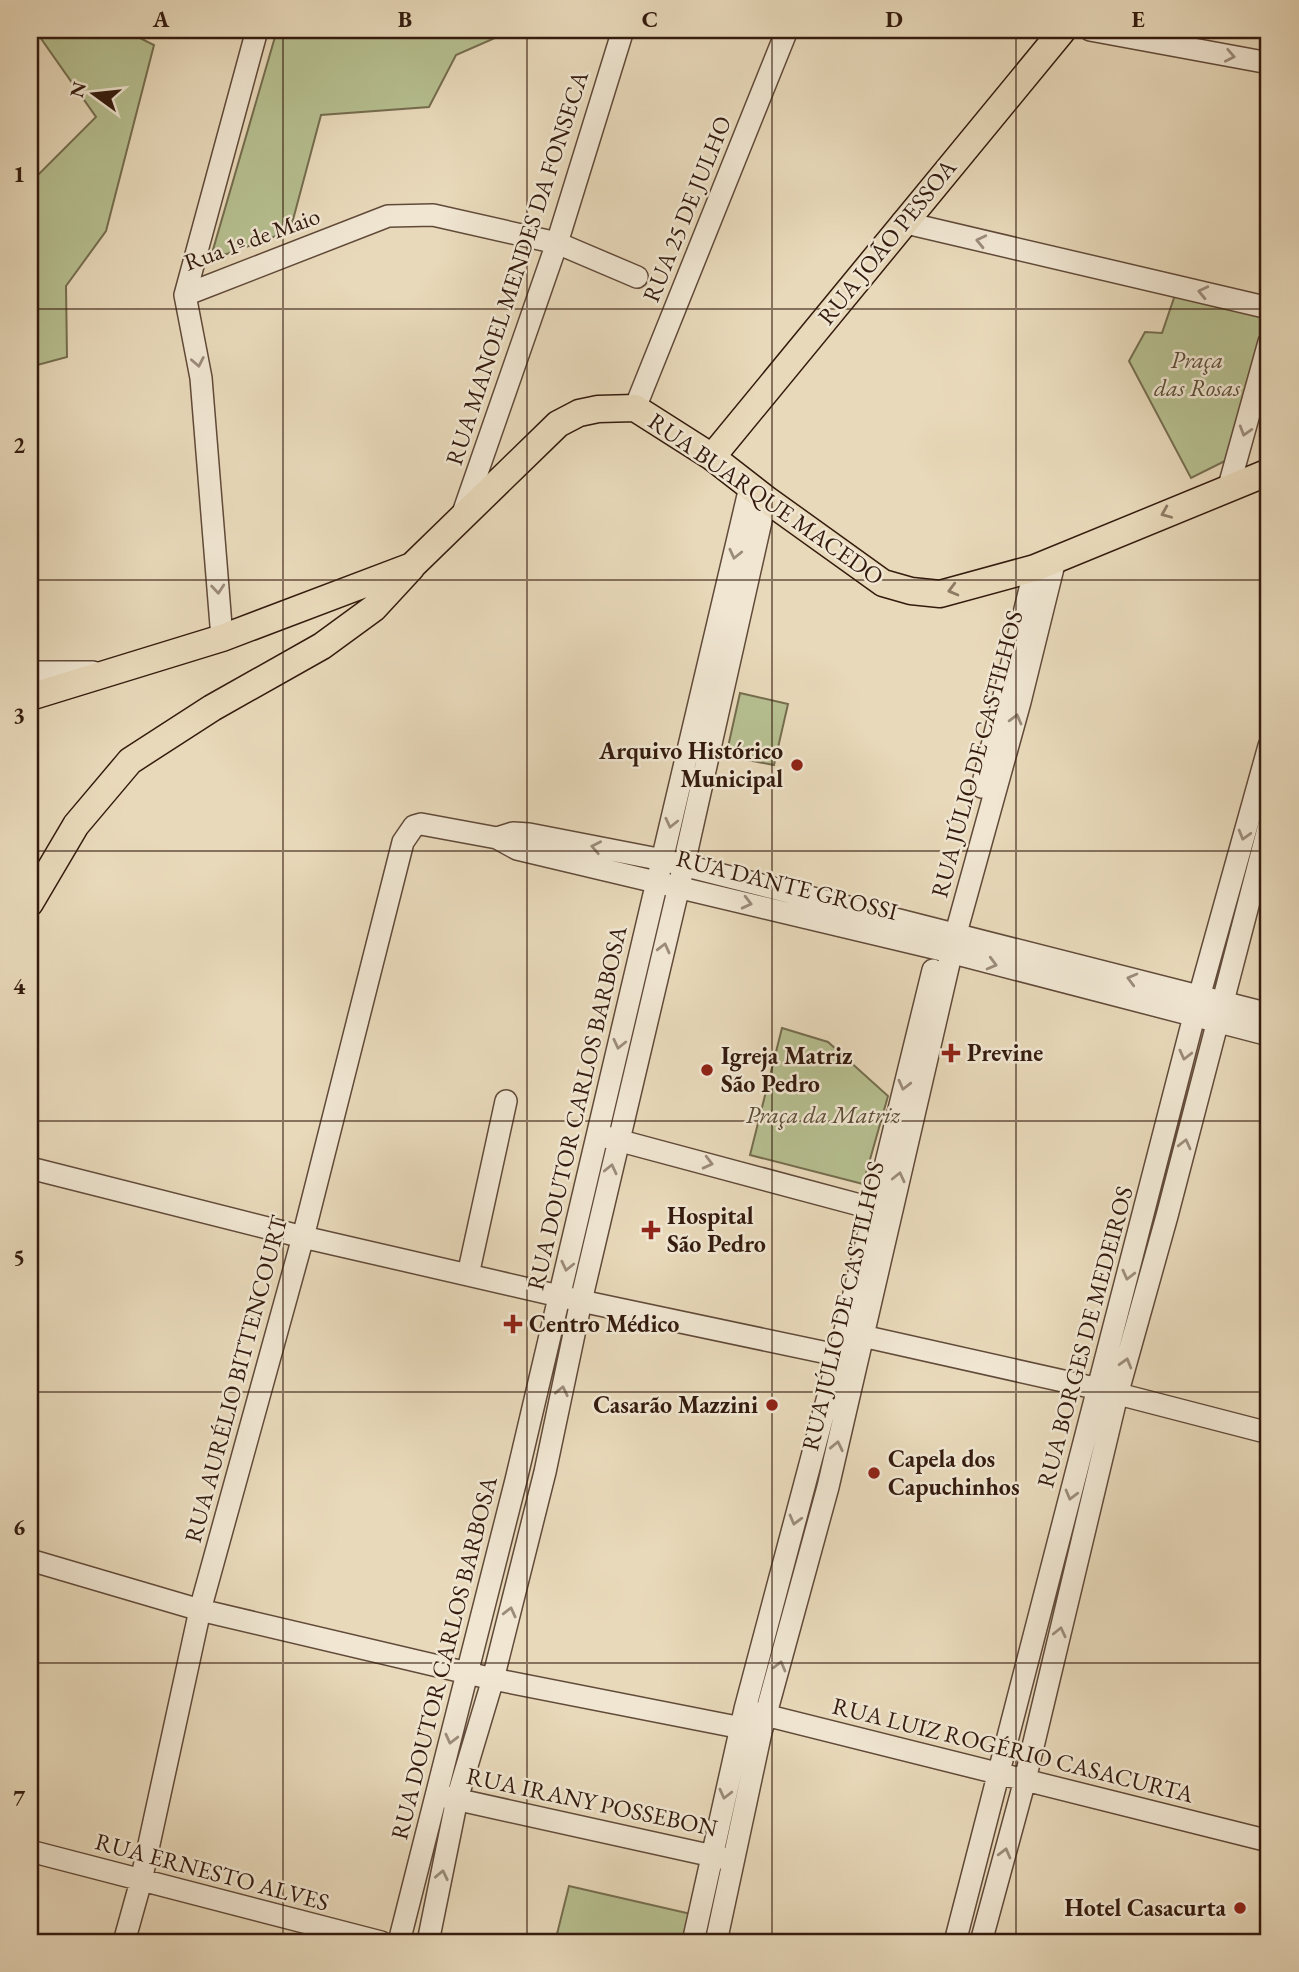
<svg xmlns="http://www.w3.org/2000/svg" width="1299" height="1972" viewBox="0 0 1299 1972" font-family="'EB Garamond',serif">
	<rect width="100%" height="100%" fill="#e8d9ba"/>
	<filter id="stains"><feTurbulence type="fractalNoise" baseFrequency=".00286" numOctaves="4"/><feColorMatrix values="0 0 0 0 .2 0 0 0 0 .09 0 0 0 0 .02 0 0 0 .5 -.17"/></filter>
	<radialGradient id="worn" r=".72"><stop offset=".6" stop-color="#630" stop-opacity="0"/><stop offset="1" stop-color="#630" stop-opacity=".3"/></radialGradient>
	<path fill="#b6bf90" stroke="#756d4f" stroke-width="2" d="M35 30H124L154 45 106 231 66 286 67 357 30 367V169L38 175 96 117Z
		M277 30H513L456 55 429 107 321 115 290 231 210 260Z
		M1175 295 1269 316 1227 460 1191 478 1129 361 1145 332 1162 333Z
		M740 693 788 704 774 765 726 756Z
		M782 1028 828 1042 888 1096 863 1184 750 1155Z
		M569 1886 691 1914 684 1942H555Z"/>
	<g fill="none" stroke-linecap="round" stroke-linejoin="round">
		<defs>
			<path id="minor" d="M1090 30 1269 63
				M902 222 1269 308
				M185 295 388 216 433 215 557 243 637 277
				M635 408 787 30
				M1229 486 1269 342
				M462 516 557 243 623 30
				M222 638 201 378 185 295 257 30
				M30 672H93
				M982 787 1035 568
				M497 838 513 833 529 834 663 860 1269 1014
				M606 1137 886 1212
				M30 1168 303 1237 581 1301 851 1358
				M468 1275 506 1101
				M849 1333 1099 1389 1269 1433
				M30 1560 200 1610 493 1679 752 1730
				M753 1712 1269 1841
				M446 1797 722 1858
				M30 1851 381 1942
				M124 1942 141 1881 200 1610 303 1237 403 842 414 826 421 824 497 838 517 849 938 949 1269 1035
				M399 1942 516 1480 750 487
				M428 1942 457 1799 493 1679 545 1472 581 1301 679 886 766 499
				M693 1942 745 1709 839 1355 933 970
				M716 1942 761 1732 828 1487 956 933 1020 702 1055 560
				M955 1942 1199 997 1269 746
				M981 1942 1025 1780 1117 1395 1167 1216 1269 825"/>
			<path id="major" d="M712 457 1063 30
				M30 697 222 638 412 566 558 424 579 413 598 409 635 408 712 457 766 499 883 583 911 591 940 594 1035 568 1269 472
				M30 903 76 825 130 761 212 708 322 646 374 608 411 568"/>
		</defs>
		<use href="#minor" stroke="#614a39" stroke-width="24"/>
		<use href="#major" stroke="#341b0e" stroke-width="29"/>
		<use href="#minor" stroke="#f0e6d2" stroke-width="21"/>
		<use href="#major" stroke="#e8d9ba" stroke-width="26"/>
	</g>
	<defs><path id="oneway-chevron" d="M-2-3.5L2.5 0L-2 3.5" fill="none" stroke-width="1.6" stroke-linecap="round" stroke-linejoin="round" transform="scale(1.75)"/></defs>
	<g stroke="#9b8b7a">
		<use href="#oneway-chevron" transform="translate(1230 56) rotate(11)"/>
		<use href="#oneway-chevron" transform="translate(981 241) rotate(-167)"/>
		<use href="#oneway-chevron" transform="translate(1203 292) rotate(-167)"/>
		<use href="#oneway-chevron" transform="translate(198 362) rotate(79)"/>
		<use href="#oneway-chevron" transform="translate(1245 431) rotate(107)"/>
		<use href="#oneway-chevron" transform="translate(735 554) rotate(103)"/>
		<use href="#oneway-chevron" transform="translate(218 589) rotate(85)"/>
		<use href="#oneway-chevron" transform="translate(1016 719) rotate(-75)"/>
		<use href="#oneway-chevron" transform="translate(671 823) rotate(103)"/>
		<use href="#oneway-chevron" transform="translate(1244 835) rotate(106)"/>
		<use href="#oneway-chevron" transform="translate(596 847) rotate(-169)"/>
		<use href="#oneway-chevron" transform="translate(747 903) rotate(14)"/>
		<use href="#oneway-chevron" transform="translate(664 948) rotate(-76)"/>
		<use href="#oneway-chevron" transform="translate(992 964) rotate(15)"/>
		<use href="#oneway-chevron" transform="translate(1132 979) rotate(-165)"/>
		<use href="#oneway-chevron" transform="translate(619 1044) rotate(103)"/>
		<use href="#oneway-chevron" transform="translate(1185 1055) rotate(104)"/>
		<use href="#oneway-chevron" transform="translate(904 1085) rotate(104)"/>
		<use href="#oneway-chevron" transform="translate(1185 1144) rotate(-76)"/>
		<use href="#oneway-chevron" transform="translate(708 1163) rotate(14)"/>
		<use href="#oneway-chevron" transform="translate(611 1169) rotate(-77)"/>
		<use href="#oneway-chevron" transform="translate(899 1177) rotate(-77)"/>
		<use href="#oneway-chevron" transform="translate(567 1266) rotate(103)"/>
		<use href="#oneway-chevron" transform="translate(1128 1275) rotate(104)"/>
		<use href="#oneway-chevron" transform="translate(1126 1363) rotate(-74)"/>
		<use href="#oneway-chevron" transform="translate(562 1391) rotate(-78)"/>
		<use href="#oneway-chevron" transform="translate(837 1446) rotate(-78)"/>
		<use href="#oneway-chevron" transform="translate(1071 1495) rotate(105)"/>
		<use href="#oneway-chevron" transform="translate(795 1520) rotate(105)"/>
		<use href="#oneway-chevron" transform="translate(510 1612) rotate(-76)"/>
		<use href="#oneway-chevron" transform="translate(1060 1632) rotate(-77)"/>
		<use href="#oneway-chevron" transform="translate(780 1666) rotate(-75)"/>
		<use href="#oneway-chevron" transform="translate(451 1739) rotate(104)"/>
		<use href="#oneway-chevron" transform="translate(725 1794) rotate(104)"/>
		<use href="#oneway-chevron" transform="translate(1005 1853) rotate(-75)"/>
		<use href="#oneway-chevron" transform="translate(442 1875) rotate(-78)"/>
	</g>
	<g stroke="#8e7a64">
		<use href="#oneway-chevron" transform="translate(1166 513) rotate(157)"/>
		<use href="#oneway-chevron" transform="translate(953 590) rotate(165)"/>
	</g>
	<path fill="none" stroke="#341b0e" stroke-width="2" stroke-opacity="0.55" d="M283 30V1942M527 30V1942M772 30V1942M1016 30V1942M30 309H1269M30 580H1269M30 851H1269M30 1121H1269M30 1392H1269M30 1663H1269"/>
	<g fill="#8f2418" stroke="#f0e6d2" stroke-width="2.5">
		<circle cx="797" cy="765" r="7"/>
		<path d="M947.5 1042.5h7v7h7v7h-7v7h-7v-7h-7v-7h7z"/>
		<circle cx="707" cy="1070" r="7"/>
		<path d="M647.5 1219.5h7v7h7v7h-7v7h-7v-7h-7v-7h7z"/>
		<path d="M509.5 1313.5h7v7h7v7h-7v7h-7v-7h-7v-7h7z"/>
		<circle cx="772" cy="1405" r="7"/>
		<circle cx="874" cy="1473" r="7"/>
		<circle cx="1240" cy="1908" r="7"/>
	</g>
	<g text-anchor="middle" stroke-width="5" stroke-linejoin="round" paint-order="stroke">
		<g font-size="24" fill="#341b0e" stroke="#f0e6d2">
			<text transform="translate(687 209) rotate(-68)" y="8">RUA 25 DE JULHO</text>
			<text transform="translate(252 239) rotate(-20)" y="8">Rua 1º de Maio</text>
			<text transform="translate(887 242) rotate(-51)" y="8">RUA JOÃO PESSOA</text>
			<text transform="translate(517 268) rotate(-72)" y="8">RUA MANOEL MENDES DA FONSECA</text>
			<text transform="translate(766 499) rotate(35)" y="8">RUA BUARQUE MACEDO</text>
			<text transform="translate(977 754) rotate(-75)" y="8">RUA JÚLIO DE CASTILHOS</text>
			<text transform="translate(787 885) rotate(14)" y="8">RUA DANTE GROSSI</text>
			<text transform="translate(577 1108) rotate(-77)" y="8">RUA DOUTOR CARLOS BARBOSA</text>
			<text transform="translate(843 1306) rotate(-77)" y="8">RUA JÚLIO DE CASTILHOS</text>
			<text transform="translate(1085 1337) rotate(-75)" y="8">RUA BORGES DE MEDEIROS</text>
			<text transform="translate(236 1379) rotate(-75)" y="8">RUA AURÉLIO BITTENCOURT</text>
			<text transform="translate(444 1658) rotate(-76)" y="8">RUA DOUTOR CARLOS BARBOSA</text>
			<text transform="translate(1013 1750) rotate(14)" y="8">RUA LUIZ ROGÉRIO CASACURTA</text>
			<text transform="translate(592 1802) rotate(12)" y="8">RUA IRANY POSSEBON</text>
			<text transform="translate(212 1872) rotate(15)" y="8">RUA ERNESTO ALVES</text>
		</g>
		<g font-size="24" font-style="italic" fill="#5b4c35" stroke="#f0e6d2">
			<text x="1197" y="368">Praça<tspan x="1197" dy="28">das Rosas</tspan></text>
			<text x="823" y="1123">Praça da Matriz</text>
		</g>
		<g font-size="24" font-weight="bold" fill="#341b0e" stroke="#f0e6d2" text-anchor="start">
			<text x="783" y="759" text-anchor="end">Arquivo Histórico<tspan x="783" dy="28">Municipal</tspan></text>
			<text x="967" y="1061">Previne</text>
			<text x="721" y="1064">Igreja Matriz<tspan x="721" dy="28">São Pedro</tspan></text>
			<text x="667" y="1224">Hospital<tspan x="667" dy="28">São Pedro</tspan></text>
			<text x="529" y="1332">Centro Médico</text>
			<text x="758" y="1413" text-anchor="end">Casarão Mazzini</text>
			<text x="888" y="1467">Capela dos<tspan x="888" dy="28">Capuchinhos</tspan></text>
			<text x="1226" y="1916" text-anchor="end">Hotel Casacurta</text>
		</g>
	</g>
	<rect width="1299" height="1972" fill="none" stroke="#e8d9ba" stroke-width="77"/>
	<g transform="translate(94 94) rotate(285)" stroke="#f0e6d2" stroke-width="5" paint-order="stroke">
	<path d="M0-5L12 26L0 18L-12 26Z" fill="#341b0e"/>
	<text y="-10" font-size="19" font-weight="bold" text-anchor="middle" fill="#341b0e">N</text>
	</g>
	<rect x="38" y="38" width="1222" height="1896" fill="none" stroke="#341b0e" stroke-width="2.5"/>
	<g font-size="23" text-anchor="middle" font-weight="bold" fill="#341b0e">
		<text x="161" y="27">A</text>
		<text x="405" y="27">B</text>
		<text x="650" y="27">C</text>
		<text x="894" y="27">D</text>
		<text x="1138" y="27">E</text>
		<text x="19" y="182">1</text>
		<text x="19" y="453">2</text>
		<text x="19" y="723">3</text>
		<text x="19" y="994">4</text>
		<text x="19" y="1265">5</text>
		<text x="19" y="1535">6</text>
		<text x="19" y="1806">7</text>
	</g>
	<rect width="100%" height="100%" filter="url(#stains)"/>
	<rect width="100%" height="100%" fill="url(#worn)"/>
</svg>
